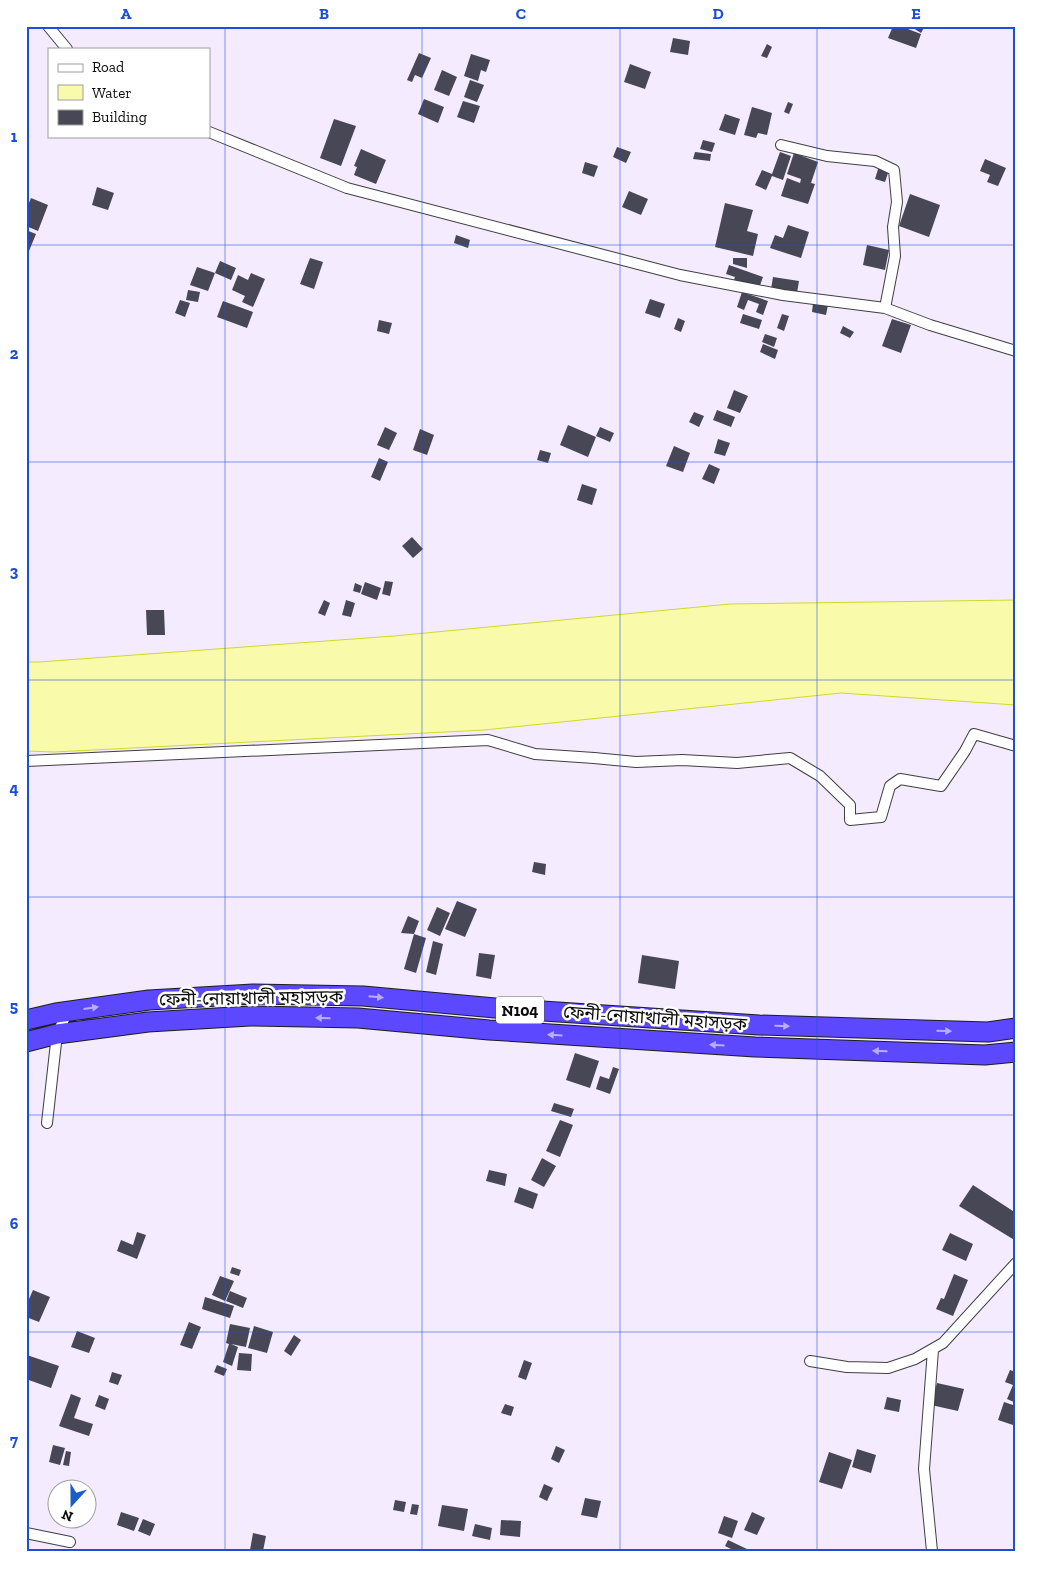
<svg xmlns="http://www.w3.org/2000/svg" width="1042" height="1577" viewBox="0 0 1042 1577" font-family="'Zilla Slab','Noto Sans Bengali',serif">
	<rect width="100%" height="100%" fill="#f4ebff"/>
	<path fill="#fafbaa" stroke="#d0d92b" d="M1016 600V705L841 693 484 730 54 752 26 751V662H39L394 636 730 604Z"/>
	<path fill="#484755" d="M893 26H900L921 34 916 48 888 38Z
		M910 26H925L921 33Z
		M673 38 690 41 688 55 670 52Z
		M767 44 772 47 767 58 761 56Z
		M419 53 431 58 422 78 415 75 412 82 407 80Z
		M471 54 490 60 486 72 481 70 478 81 464 76Z
		M630 64 651 72 645 89 624 82Z
		M442 70 457 77 449 96 434 90Z
		M470 80 484 85 477 102 464 97Z
		M424 99 444 107 438 123 418 114Z
		M463 101 480 106 474 123 457 117Z
		M788 102 793 104 789 114 784 112Z
		M752 107 772 113 767 135 758 133 756 138 744 135Z
		M725 114 740 119 735 135 719 130Z
		M334 119 356 126 341 166 320 158Z
		M703 140 715 143 712 152 700 149Z
		M617 147 631 152 626 163 613 157Z
		M361 149 386 160 376 184 354 175 357 167 354 166Z
		M695 152 711 154 710 161 693 159Z
		M780 152 791 156 783 180 772 176 766 190 755 185 762 170 772 174Z
		M794 153 818 162 811 183 815 184 808 204 781 196 787 178 800 183 801 179 787 174Z
		M985 159 1006 168 998 186 987 182 990 175 980 171Z
		M585 162 598 166 594 177 582 173Z
		M879 166 889 170 885 182 875 179Z
		M97 187 114 193 108 210 92 205Z
		M629 191 648 199 641 215 622 207Z
		M910 194 940 205 929 237 899 226Z
		M31 198 48 205 38 231 26 226 29 219 26 218V210Z
		M725 203 753 210 747 231 758 234 753 256 715 247Z
		M788 225 809 232 801 258 770 248 775 235 783 238Z
		M26 230 36 234 29 251 26 250Z
		M456 235 470 240 468 248 454 243Z
		M867 245 889 250 885 270 863 265Z
		M310 258 323 262 314 289 300 284Z
		M733 258H747V268L733 264Z
		M220 261 236 268 231 280 215 273Z
		M729 265 763 277 759 288 734 280 735 277 726 274Z
		M197 267 215 273 208 291 190 285Z
		M251 273 265 279 253 307 242 302 245 296 232 290 238 275 248 280Z
		M773 277 799 281 797 293 771 289Z
		M188 290 200 292 198 302 186 300Z
		M742 292 768 301 763 315 756 312 759 304 748 300 744 310 737 307Z
		M650 299 665 304 660 318 645 313Z
		M180 300 190 303 185 317 175 313Z
		M223 301 253 312 247 328 217 317Z
		M813 303 828 305 826 315 812 312Z
		M743 314 762 320 759 329 740 323Z
		M782 314 789 316 784 331 777 328Z
		M678 318 685 321 681 332 674 329Z
		M892 319 911 325 901 353 882 346Z
		M379 320 392 323 389 334 377 331Z
		M843 326 854 332 850 338 840 333Z
		M765 334 777 338 774 347 762 342Z
		M763 344 778 350 775 359 760 352Z
		M734 390 748 396 740 413 727 408Z
		M717 410 735 417 731 427 713 420Z
		M694 412 704 416 699 427 689 422Z
		M568 425 596 437 588 457 560 445Z
		M385 427 397 433 389 450 377 445Z
		M600 427 614 433 610 442 596 436Z
		M420 429 434 435 427 455 413 450Z
		M718 439 730 443 725 456 714 453Z
		M674 446 690 453 683 472 666 466Z
		M540 450 551 453 548 463 537 460Z
		M379 458 388 462 380 481 371 477Z
		M709 464 720 469 714 484 702 479Z
		M582 484 597 489 592 505 577 500Z
		M412 537 423 549 413 558 402 546Z
		M385 581 393 582 390 596 382 594Z
		M365 582 381 588 377 600 361 594Z
		M355 583 362 586 360 593 353 591Z
		M324 600 330 603 325 616 318 613Z
		M346 600 355 603 351 617 342 615Z
		M146 610H164L165 635H147Z
		M534 862 546 864 545 875 532 872Z
		M457 901 477 909 465 937 445 929Z
		M437 907 450 913 440 936 427 930Z
		M408 916 419 921 414 934 401 933Z
		M414 934 426 938 416 973 404 969Z
		M433 941 443 944 436 975 426 972Z
		M479 953 495 955 491 979 476 976Z
		M642 955 679 961 675 989 638 983Z
		M575 1053 599 1061 590 1088 566 1080Z
		M613 1067 619 1069 610 1094 596 1089 600 1076 609 1079Z
		M554 1103 574 1109 571 1117 551 1111Z
		M560 1120 573 1125 560 1157 546 1151Z
		M542 1158 556 1166 544 1187 531 1180Z
		M489 1170 507 1174 505 1186 486 1181Z
		M973 1185 1016 1213V1241L959 1206Z
		M519 1187 538 1194 533 1209 514 1202Z
		M137 1232 146 1235 137 1259 117 1251 121 1240 133 1245Z
		M950 1233 973 1244 966 1261 942 1250Z
		M232 1267 241 1270 239 1276 230 1273Z
		M954 1274 968 1280 953 1316 936 1309 941 1298 944 1299Z
		M220 1276 234 1281 225 1301 212 1295Z
		M33 1290 50 1297 39 1322 26 1317V1306Z
		M230 1291 247 1298 243 1308 226 1301Z
		M205 1297 234 1306 230 1318 202 1309Z
		M189 1322 201 1327 192 1349 180 1345Z
		M230 1324 250 1328 246 1347 231 1344 238 1347 232 1366 223 1362 229 1344 226 1343Z
		M254 1326 273 1332 267 1353 248 1348Z
		M77 1331 95 1338 89 1353 71 1347Z
		M294 1335 301 1340 291 1356 284 1351Z
		M239 1353 252 1354 251 1371 237 1370Z
		M27 1355 59 1366 51 1388 26 1379Z
		M524 1360 532 1363 526 1380 518 1377Z
		M217 1365 227 1369 224 1376 214 1372Z
		M1010 1370 1016 1372V1403L1007 1399 1013 1385 1005 1382Z
		M112 1372 122 1375 118 1385 109 1382Z
		M937 1383 964 1389 958 1411 931 1405Z
		M71 1394 81 1398 74 1418 93 1424 89 1436 59 1426Z
		M99 1395 109 1399 105 1410 95 1406Z
		M887 1397 901 1400 899 1412 884 1409Z
		M1004 1402 1016 1406V1426L998 1420Z
		M505 1404 514 1407 511 1416 501 1413Z
		M53 1445 65 1448 60 1465 49 1462Z
		M556 1446 565 1450 559 1463 551 1459Z
		M857 1449 876 1455 871 1473 852 1467Z
		M66 1451 71 1452 69 1466 63 1465Z
		M829 1452 852 1460 842 1489 819 1482Z
		M544 1484 553 1488 547 1501 539 1497Z
		M585 1498 601 1501 597 1518 581 1515Z
		M395 1500 406 1502 404 1512 393 1510Z
		M412 1504 419 1505 417 1515 410 1514Z
		M442 1505 468 1509 464 1531 438 1526Z
		M121 1512 139 1518 134 1531 117 1525Z
		M752 1512 765 1518 757 1535 744 1530Z
		M724 1516 738 1521 732 1538 718 1533Z
		M143 1519 155 1524 150 1536 138 1531Z
		M501 1520 521 1521 520 1537 500 1535Z
		M475 1524 492 1528 490 1540 472 1536Z
		M253 1533 266 1536 263 1551 250 1550Z
		M728 1540 747 1549 746 1551H735L725 1546Z"/>
	<g fill="none" stroke-linecap="round" stroke-linejoin="round">
		<defs>
			<path id="street" d="M48 26 67 49
				M209 132 347 188 680 275 783 295 885 308 930 325 1016 351
				M781 145 827 156 875 161 894 170 897 202 893 227 895 256 885 308
				M26 761 488 740 535 754 594 758 636 762 682 760 737 763 790 758 820 776 850 805V820L881 817 890 786 900 779 941 786 965 751 974 734 1016 746
				M47 1123 57 1034 68 1011
				M810 1361 847 1367 888 1368 915 1359 943 1343 1016 1263
				M26 1533 70 1542
				M932 1551 924 1469 933 1350"/>
			<path id="highway" d="M26 1020 56 1013 149 1000 253 994 363 996 495 1008 759 1025 988 1032 1016 1028
				M26 1042 57 1034 148 1022 250 1016 358 1018 489 1030 755 1047 985 1055 1016 1052"/>
		</defs>
		<use href="#street" stroke="#3f3f3f" stroke-width="12"/>
		<use href="#highway" stroke="#1d1d1d" stroke-width="21"/>
		<use href="#street" stroke="#fff" stroke-width="10"/>
		<use href="#highway" stroke="#5c49ff" stroke-width="19"/>
	</g>
	<defs><path id="oneway-solid" d="M-6-.8H1V-3.2L6.5 0L1 3.2V.8H-6Z" transform="scale(1.25)"/></defs>
	<g fill="#b6adff">
		<use href="#oneway-solid" transform="translate(376 997) rotate(5)"/>
		<use href="#oneway-solid" transform="translate(91 1008) rotate(-8)"/>
		<use href="#oneway-solid" transform="translate(323 1018) rotate(-179)"/>
		<use href="#oneway-solid" transform="translate(782 1026) rotate(2)"/>
		<use href="#oneway-solid" transform="translate(944 1031) rotate(2)"/>
		<use href="#oneway-solid" transform="translate(555 1035) rotate(-176)"/>
		<use href="#oneway-solid" transform="translate(717 1045) rotate(-176)"/>
		<use href="#oneway-solid" transform="translate(880 1051) rotate(-178)"/>
	</g>
	<path fill="none" stroke="#1d4ed8" stroke-width="1" stroke-opacity="0.55" d="M225 26V1551M422 26V1551M620 26V1551M817 26V1551M26 245H1016M26 462H1016M26 680H1016M26 897H1016M26 1115H1016M26 1332H1016"/>
	<g text-anchor="middle" stroke-width="5" stroke-linejoin="round" paint-order="stroke">
		<rect fill="#fff" stroke="#555" stroke-width="1" x="496" y="996.5" width="48" height="27" rx="4"/>
		<g font-size="16" font-weight="bold" fill="#0c0c0c">
			<text x="520" y="1016">N104</text>
		</g>
		<g font-size="18" fill="#0c0c0c" stroke="#fff">
			<text transform="translate(251 998) rotate(-1)" y="6">ফেনী-নোয়াখালী মহাসড়ক</text>
			<text transform="translate(655 1018) rotate(4)" y="6">ফেনী-নোয়াখালী মহাসড়ক</text>
		</g>
	</g>
	<rect width="1042" height="1577" fill="none" stroke="#ffffff" stroke-width="55"/>
	<rect x="48" y="48" width="162" height="90" fill="#ffffff" stroke="#9e9e9e"/>
	<rect x="58" y="64" width="25" height="8" fill="#ffffff" stroke="#9e9e9e"/>
	<text x="92" y="72" font-size="15" fill="#0c0c0c">Road</text>
	<rect x="58" y="85" width="25" height="15" fill="#fafbaa" stroke="#9e9e9e"/>
	<text x="92" y="98" font-size="15" fill="#0c0c0c">Water</text>
	<rect x="58" y="110" width="25" height="15" fill="#484755" stroke="#9e9e9e"/>
	<text x="92" y="122" font-size="15" fill="#0c0c0c">Building</text>
	<g transform="translate(72 1504) rotate(201)"><circle r="24" fill="#ffffff" stroke="#9e9e9e"/>
	<path d="M0-4L9 19L0 12L-9 19Z" fill="#195ec7"/>
	<text y="-8" font-size="14" font-weight="bold" text-anchor="middle" fill="#0c0c0c">N</text>
	</g>
	<rect x="28" y="28" width="986" height="1522" fill="none" stroke="#1d4ed8" stroke-width="2"/>
	<g font-size="16" text-anchor="middle" font-weight="bold" fill="#1d4ed8">
		<text x="126" y="19">A</text>
		<text x="324" y="19">B</text>
		<text x="521" y="19">C</text>
		<text x="718" y="19">D</text>
		<text x="916" y="19">E</text>
		<text x="14" y="142">1</text>
		<text x="14" y="359">2</text>
		<text x="14" y="577">3</text>
		<text x="14" y="794">4</text>
		<text x="14" y="1012">5</text>
		<text x="14" y="1229">6</text>
		<text x="14" y="1446">7</text>
	</g>
</svg>
